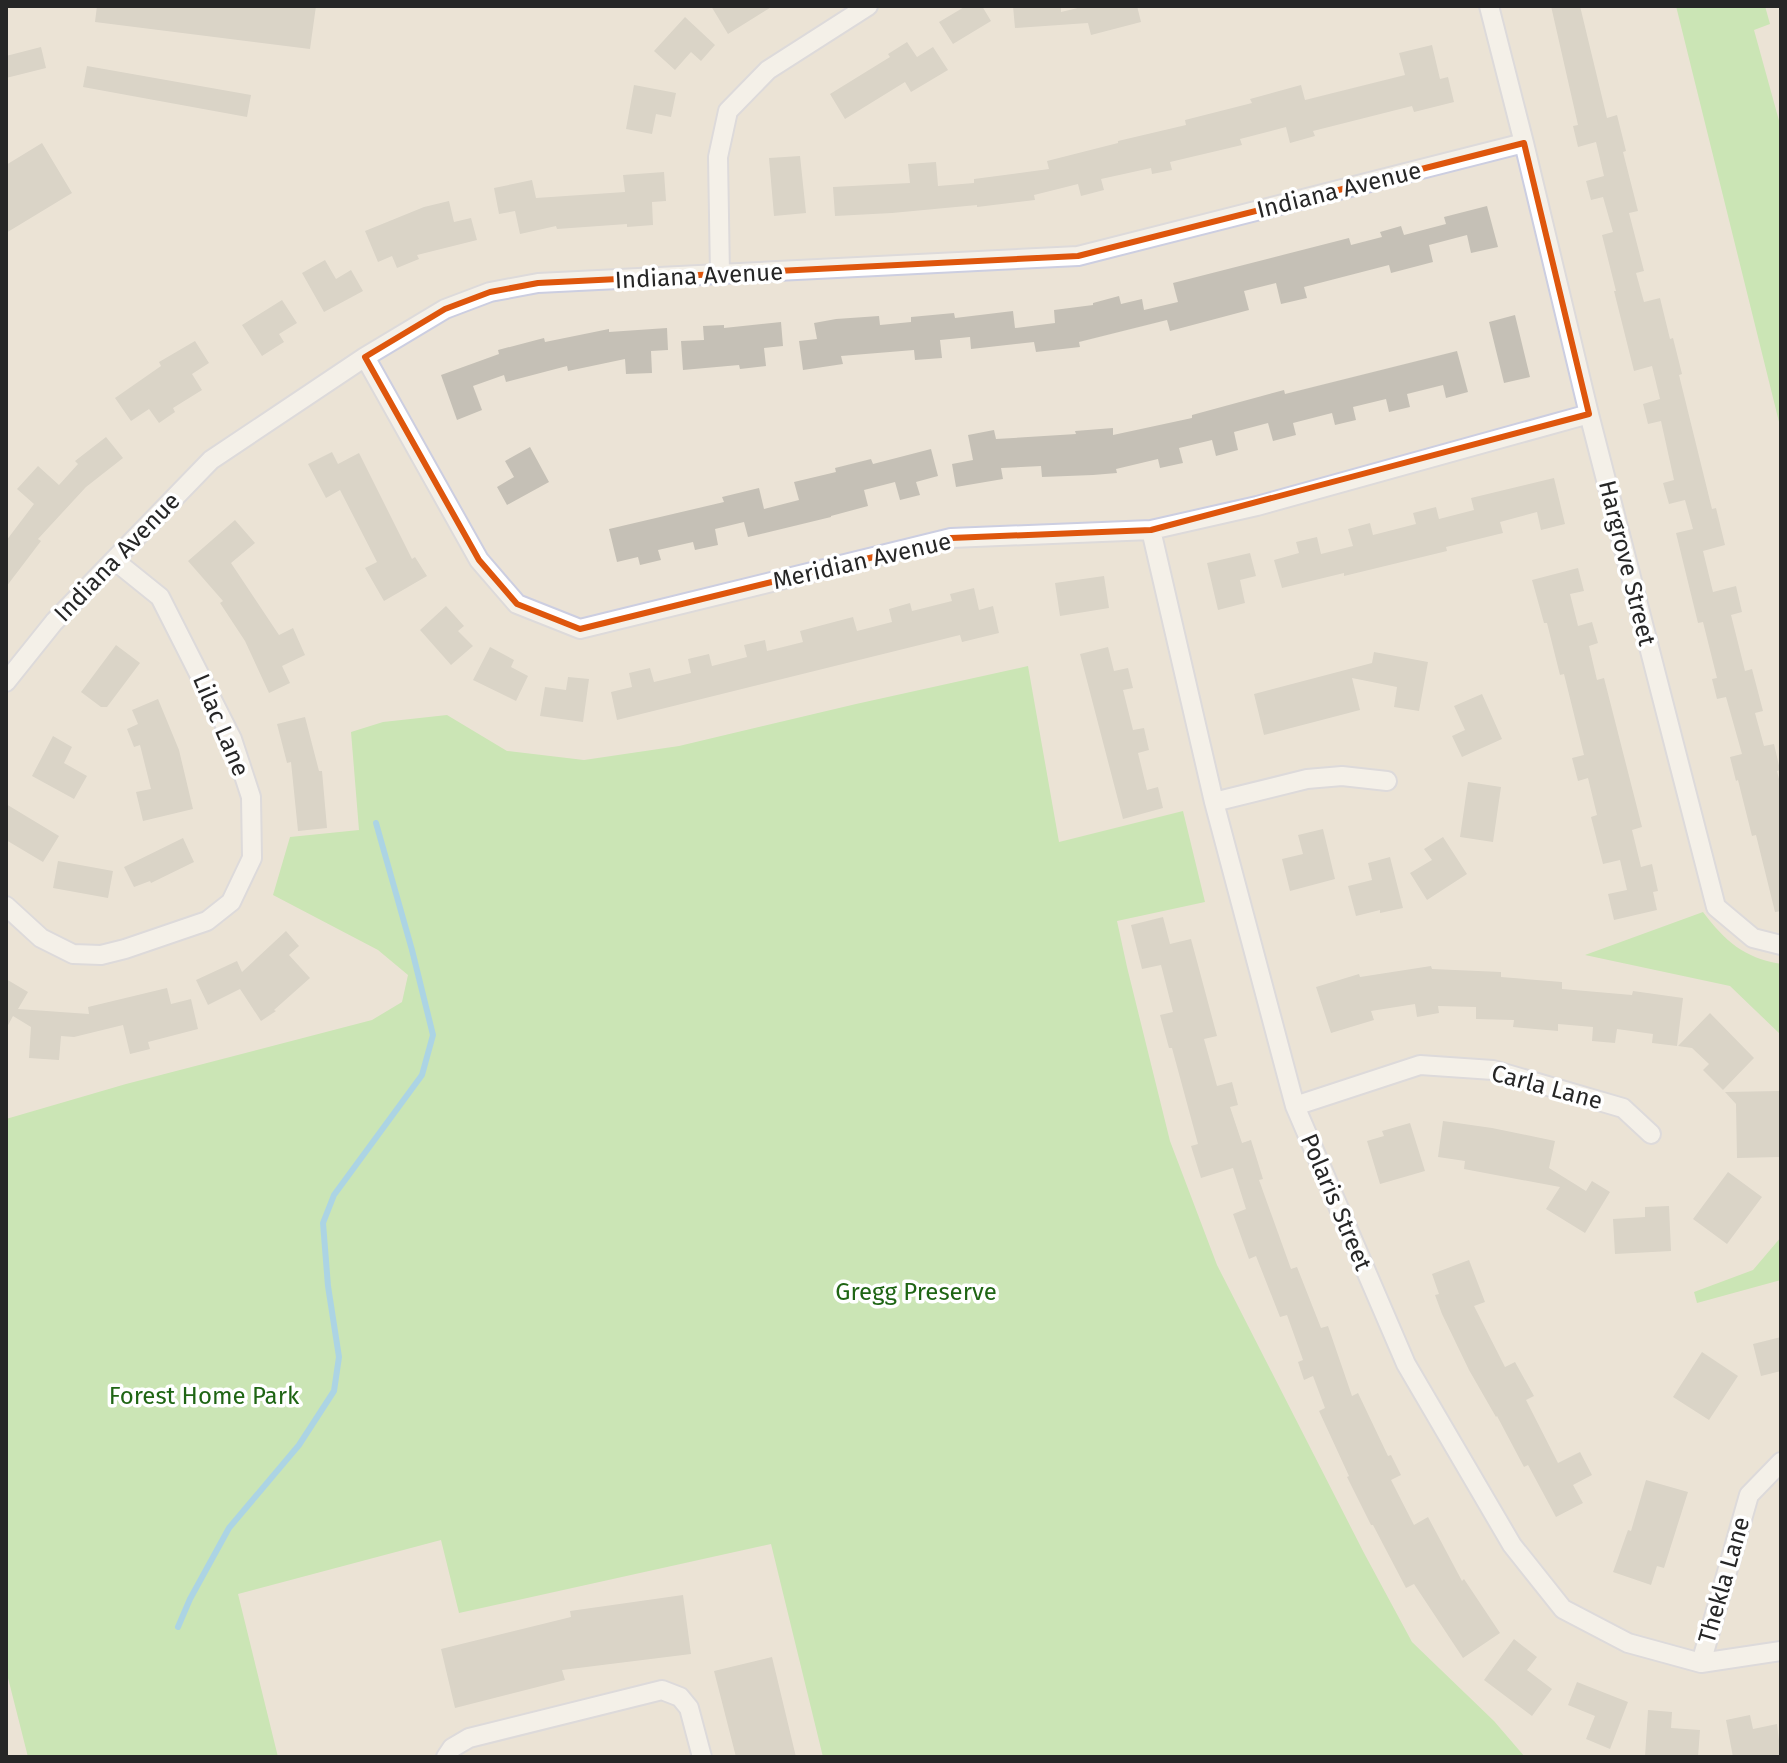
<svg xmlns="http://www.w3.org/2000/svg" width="1787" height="1763" viewBox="0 0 1787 1763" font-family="'Fira Sans',sans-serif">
	<rect width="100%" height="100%" fill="#ebe3d6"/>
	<path fill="#a5e68e" d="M1676 6H1765L1770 24 1754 30 1781 128V430Z
		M1028 666 1059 842 1183 811 1205 902 1117 921 1127 967 1170 1141 1217 1265 1364 1553 1412 1642 1494 1721 1525 1757H823L771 1544 459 1613 441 1540 238 1594 278 1757H28L6 1670V1119L126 1084 372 1020 402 1002 408 975 378 950 273 895 290 837 359 830 351 732 383 722 447 715 507 751 584 760 679 746 856 704Z
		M1703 912C1725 941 1744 958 1781 964V1035L1730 986 1585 955Z
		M1781 1237V1280L1697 1303 1694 1292 1753 1270Z"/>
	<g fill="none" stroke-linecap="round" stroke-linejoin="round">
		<path stroke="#61c2f5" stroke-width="6" d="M178 1627 190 1599 229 1528 299 1445 334 1391 339 1357 328 1286 323 1223 334 1195 422 1075 433 1035 412 950 376 823"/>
	</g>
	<path fill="#c5c0b6" d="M97 6H316L310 49 95 22Z
		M711 6H773L728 34Z
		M966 6H982L991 21 953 44 939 22Z
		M1013 6H1061V12L1086 6H1137L1141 22 1091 35 1088 23 1015 28Z
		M1551 6H1580L1607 118 1617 115 1626 151 1623 152 1638 211 1629 213 1644 271 1636 273 1644 302 1660 298 1670 339 1673 338 1682 374 1679 375 1712 509 1716 508 1725 545 1703 551 1713 592 1736 586 1742 612 1731 615 1745 671 1752 669 1763 711 1755 713 1764 746 1774 744 1780 770 1777 771 1781 787V911L1775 912 1756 835 1752 836 1738 780 1736 781 1730 757 1742 754 1726 697 1717 699 1712 679 1717 678 1703 622 1698 623 1676 533 1693 529 1685 500 1669 504 1663 483 1674 480 1661 421 1648 424 1643 404 1660 399 1652 366 1634 371 1614 291H1616L1602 235 1613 232 1603 197 1591 200 1586 181 1604 176 1596 142 1578 147 1573 126 1578 125Z
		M685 17 715 45 701 61 691 52 675 70 654 51Z
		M907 42 917 57 933 47 948 70 911 92 905 82 845 119 830 94 890 57 888 54Z
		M1432 45 1440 79 1448 77 1454 102 1414 112 1412 106 1313 131 1315 136 1290 143 1286 127 1240 139 1242 145 1170 162 1172 170 1152 174 1151 168 1101 179 1104 190 1081 196 1078 184 1034 195 1035 200 977 207V205L892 213 835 216 833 187 910 183 908 164 936 162 938 186 974 183V179L1049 169 1047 161 1118 143V141L1186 125 1185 120 1252 103 1250 99 1301 85 1305 100 1405 75 1399 53Z
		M41 47 46 68 6 78V56Z
		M87 66 251 95 247 117 83 87Z
		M634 85 676 93 671 117 656 114 652 134 626 129Z
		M42 143 72 193 6 233V165Z
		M800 156 806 213 774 216 769 158Z
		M664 172 666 201 652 202 653 225 627 227V224L557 229 556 226 520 234 515 211 499 214 494 188 532 180 536 198 625 192 623 175Z
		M449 201 454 222 471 218 477 240 417 255 419 259 397 268 392 256 378 262 365 231 424 207Z
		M1487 206 1498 247 1471 253 1467 235 1429 245 1433 262 1391 273 1389 265 1304 287 1307 298 1281 304 1276 283 1244 291 1249 310 1170 331 1167 320 1079 342 1080 347 1036 352 1034 342 971 349 970 337 940 340 942 358 915 360 914 350 841 356 843 364 803 370 799 341 817 339 814 323 836 319 879 316 880 325 911 322V317L954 313 955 318 1013 311 1015 328 1055 323 1054 310 1093 305V303L1119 296 1121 304 1142 299 1144 310 1178 302 1173 283 1349 238 1351 245 1382 237 1380 232 1401 226 1404 235 1446 224 1444 217Z
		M325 260 336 279 351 270 363 291 324 312 302 273Z
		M282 300 297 323 279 334 284 342 262 356 242 325Z
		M1515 315 1530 377 1504 383 1489 322Z
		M781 322 783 346 764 348 766 366 740 369 739 365 683 370 681 341 704 340 703 326 724 325V328Z
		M667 328 668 350 651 351 652 373 626 374 625 359 568 371 567 366 506 382 504 375 473 386 482 410 457 420 441 375 499 354 498 350 544 338 545 342 609 329V332Z
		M195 341 209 363 192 374 202 390 173 408 175 412 159 423 149 409 131 421 115 398 161 366 159 362Z
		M1457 351 1468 392 1446 398 1443 385 1407 394 1410 407 1389 412 1386 399 1353 407 1356 420 1335 425 1332 413 1293 423 1296 435 1273 441 1268 423 1234 432 1238 450 1216 456 1212 440 1179 448 1183 463 1160 468 1158 459 1116 469 1117 473 1093 475 1042 477 1041 466 1001 468 1003 479 956 487 952 464 973 460 968 435 994 430 996 439 1076 434 1075 431 1113 428V435L1192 418V415L1284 390 1285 394Z
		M106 437 123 458 86 487 38 539 41 541 6 587V541L34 504 17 489 38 466 59 485 78 464 75 461Z
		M530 447 549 482 507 505 497 487 514 477 505 461Z
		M931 449 938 476 916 482 920 495 900 500 895 482 864 490 868 506 831 516V517L748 537 744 522 715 529 718 545 695 550 693 542 658 550 661 560 640 565 638 557 617 562 609 529 724 502 722 497 759 488 764 509 799 500 794 482 836 472 835 468 871 459 873 464Z
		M332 452 338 464 359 453 412 559 415 557 427 576 384 601 365 568 377 562 340 490 326 498 308 464Z
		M1554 478 1565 524 1541 530 1537 512 1500 522 1503 533 1446 547 1447 551 1344 576V573L1282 588 1274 560 1299 553 1296 542 1317 537 1321 554 1353 546 1348 529 1370 523 1373 535 1416 524 1413 513 1436 507 1439 519 1474 510 1471 498Z
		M235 520 255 543 231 563 279 635 293 628 305 655 282 666 290 683 269 693 245 641 220 603 223 601 188 561Z
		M1250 553 1256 576 1240 580 1245 603 1218 610 1207 563Z
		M1578 568 1584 591 1570 594 1578 626 1592 622 1598 643 1589 646 1597 680 1604 678 1642 827 1632 830 1641 867 1652 864 1658 891 1653 892 1657 910 1614 920 1608 894 1627 890 1620 860 1603 864 1591 817 1597 815 1588 778 1578 781 1572 758 1584 755 1564 674 1560 675 1547 623H1544L1532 580Z
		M1104 576 1109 608 1060 616 1055 583Z
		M974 588 979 610 993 606 999 633 962 642 960 635 617 720 611 692 632 687 629 673 650 668 654 682 691 673 688 659 709 654 712 666 747 657 744 645 765 640 767 651 803 642 800 631 853 617 857 631 892 622 889 609 910 603 912 611 952 601 950 594Z
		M446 606 464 626 458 631 473 646 451 665 420 630Z
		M116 645 140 663 107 707H101L81 692Z
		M490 647 514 660 511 667 528 676 516 701 473 680Z
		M1108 647 1114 671 1128 668 1133 688 1123 690 1133 730 1144 728 1149 750 1138 753 1147 790 1158 787 1163 808 1123 819 1080 654Z
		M1374 652 1428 662 1419 711 1394 707 1397 687 1352 678 1360 710 1264 735 1254 694 1372 663Z
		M568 677 589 679 583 722 540 716 545 687 566 690Z
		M1482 694 1502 739 1462 757 1452 736 1465 730 1454 706Z
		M158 699 179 750 193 809 143 821 136 792 151 789 140 745 134 747 127 729 138 724 132 710Z
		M305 717 319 771H322L327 828 298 831 291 762 287 763 277 724Z
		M53 736 72 747 64 763 87 776 74 799 32 776Z
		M1468 782 1501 787 1493 842 1460 837Z
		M6 804 59 836 43 862 6 840Z
		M1323 829 1335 879 1290 891 1282 859 1303 854 1298 835Z
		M1443 837 1467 874 1427 900 1410 873 1432 860 1424 849Z
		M183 838 194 862 151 883 150 881 134 887 124 867Z
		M1390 857 1403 908 1380 913V910L1356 916 1348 886 1372 880 1368 863Z
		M58 861 113 871 108 898 53 888Z
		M1163 917 1170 944 1191 939 1217 1036 1204 1039 1217 1086 1232 1082 1238 1105 1230 1107 1242 1143 1251 1140 1263 1179 1259 1180 1291 1269 1297 1267 1321 1328 1328 1326 1352 1396 1358 1393 1388 1456 1391 1455 1401 1475 1391 1480 1414 1525 1428 1517 1462 1581 1464 1579 1500 1633 1463 1658 1414 1584 1406 1588 1373 1525H1371L1347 1477 1349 1476 1319 1411 1325 1408 1313 1376 1304 1380 1298 1362 1303 1360 1287 1315 1280 1317 1256 1256 1249 1259 1233 1214 1246 1209 1233 1168 1201 1178 1191 1146 1198 1144 1172 1048H1169L1160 1015 1173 1012 1161 965 1142 969 1131 925Z
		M286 931 299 946 289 955 310 978 274 1010 276 1011 261 1021 240 989 208 1005 196 980 237 961 242 972Z
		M1431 966 1432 969 1501 972V977L1562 982V989L1632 995 1633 991 1683 998 1677 1046 1652 1043 1653 1034 1617 1029 1615 1043 1592 1041 1593 1027 1558 1024V1031L1513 1027 1514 1020 1476 1019V1007L1438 1006 1439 1013 1417 1017 1415 1004 1371 1011 1374 1020 1331 1033 1316 987 1359 974 1360 977Z
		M6 979 28 992 18 1009 89 1014 88 1007 167 988 171 1004 191 999 198 1029 148 1042 150 1049 130 1054 123 1025 74 1037 61 1036 59 1060 29 1058 31 1027 13 1016 6 1029Z
		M1710 1013 1754 1058 1723 1090 1703 1070 1709 1064 1692 1048 1678 1046Z
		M1779 1091 1780 1157 1737 1158 1736 1104 1725 1092Z
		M1443 1121 1492 1128 1555 1141 1549 1168 1586 1191 1592 1181 1610 1192 1585 1233 1546 1209 1560 1187 1464 1169 1465 1161 1438 1157Z
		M1410 1123 1425 1171 1380 1184 1367 1141 1384 1136 1382 1131Z
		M1728 1172 1762 1197 1727 1244 1693 1219Z
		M1669 1206 1671 1251 1615 1254 1613 1219 1645 1217V1207Z
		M1469 1260 1485 1302 1474 1306 1505 1367 1515 1362 1534 1396 1526 1400 1558 1463 1580 1452 1592 1475 1573 1485 1583 1503 1556 1517 1528 1465 1524 1467 1497 1416 1496 1417 1469 1370 1442 1314 1435 1295 1439 1294 1432 1274Z
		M1781 1337V1371L1761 1376 1753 1344Z
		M1702 1352 1738 1376 1709 1420 1673 1397Z
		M1646 1480 1688 1492 1664 1568 1657 1566 1651 1585 1613 1572 1628 1530 1631 1531Z
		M683 1595 691 1654 562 1670 565 1680 455 1708 441 1649 571 1617 570 1611Z
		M1514 1639 1537 1657 1527 1670 1552 1689 1532 1716 1484 1680Z
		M772 1657 796 1757H736L714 1671Z
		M1577 1682 1628 1702 1610 1749 1586 1739 1595 1716 1568 1705Z
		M1648 1710 1672 1712 1671 1728 1700 1730 1698 1757H1645Z
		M1750 1715 1753 1729 1777 1724 1781 1757H1733L1726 1720Z"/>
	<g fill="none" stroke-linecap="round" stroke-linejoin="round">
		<defs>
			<path id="street" d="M1489 6 1524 143 1589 414 1716 907 1753 938 1781 945
				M720 275 718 157 728 111 768 70 868 6
				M365 357 479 560 517 604 580 629 951 538 1151 530 1257 506 1589 414
				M1151 530 1214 802 1295 1106 1406 1364 1512 1545 1563 1609 1628 1643 1701 1663 1781 1651
				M6 682 54 622 211 460 365 357 445 309 490 292 538 283 1078 256 1524 143
				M1214 802 1307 779 1342 776 1387 781
				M6 906 41 938 73 954 101 955 125 949 207 921 231 902 252 858 251 797 232 739 160 597 114 560
				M1295 1106 1420 1065 1493 1070 1623 1108 1651 1134
				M1701 1663 1749 1495 1781 1462
				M446 1757 452 1748 469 1738 662 1690 680 1697 689 1708 702 1757"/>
		</defs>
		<use href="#street" stroke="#cccee1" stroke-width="22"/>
		<use href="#street" stroke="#fff" stroke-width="18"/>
	</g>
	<path d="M0 0H1787V1763H0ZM1524 143 1589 414 1151 530 951 538 580 629 517 604 479 560 365 357 445 309 490 292 538 283 1078 256Z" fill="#ebe3d6" fill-opacity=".55" fill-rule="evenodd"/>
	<path fill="none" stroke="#de560d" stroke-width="6" stroke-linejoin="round" d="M1524 143 1589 414 1151 530 951 538 580 629 517 604 479 560 365 357 445 309 490 292 538 283 1078 256Z"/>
	<g text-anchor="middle" stroke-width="7" stroke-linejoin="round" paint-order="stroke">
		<g font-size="24" fill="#262626" stroke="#fff">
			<text transform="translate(1339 190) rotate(-14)" y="8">Indiana Avenue</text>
			<text transform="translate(699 276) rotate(-3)" y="8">Indiana Avenue</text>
			<text transform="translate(117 557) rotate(-46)" y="8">Indiana Avenue</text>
			<text transform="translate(862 561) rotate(-13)" y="8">Meridian Avenue</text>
			<text transform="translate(1627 563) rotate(76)" y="8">Hargrove Street</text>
			<text transform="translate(221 725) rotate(67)" y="8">Lilac Lane</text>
			<text transform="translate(1547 1087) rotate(15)" y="8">Carla Lane</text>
			<text transform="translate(1336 1202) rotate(67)" y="8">Polaris Street</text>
			<text transform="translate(1724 1580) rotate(-74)" y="8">Thekla Lane</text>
		</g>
		<g font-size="24" fill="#1f6514" stroke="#fff">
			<text x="916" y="1300">Gregg Preserve</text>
			<text x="204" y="1404">Forest Home Park</text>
		</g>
	</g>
	<rect width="1787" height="1763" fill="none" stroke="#262626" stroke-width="16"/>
</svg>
